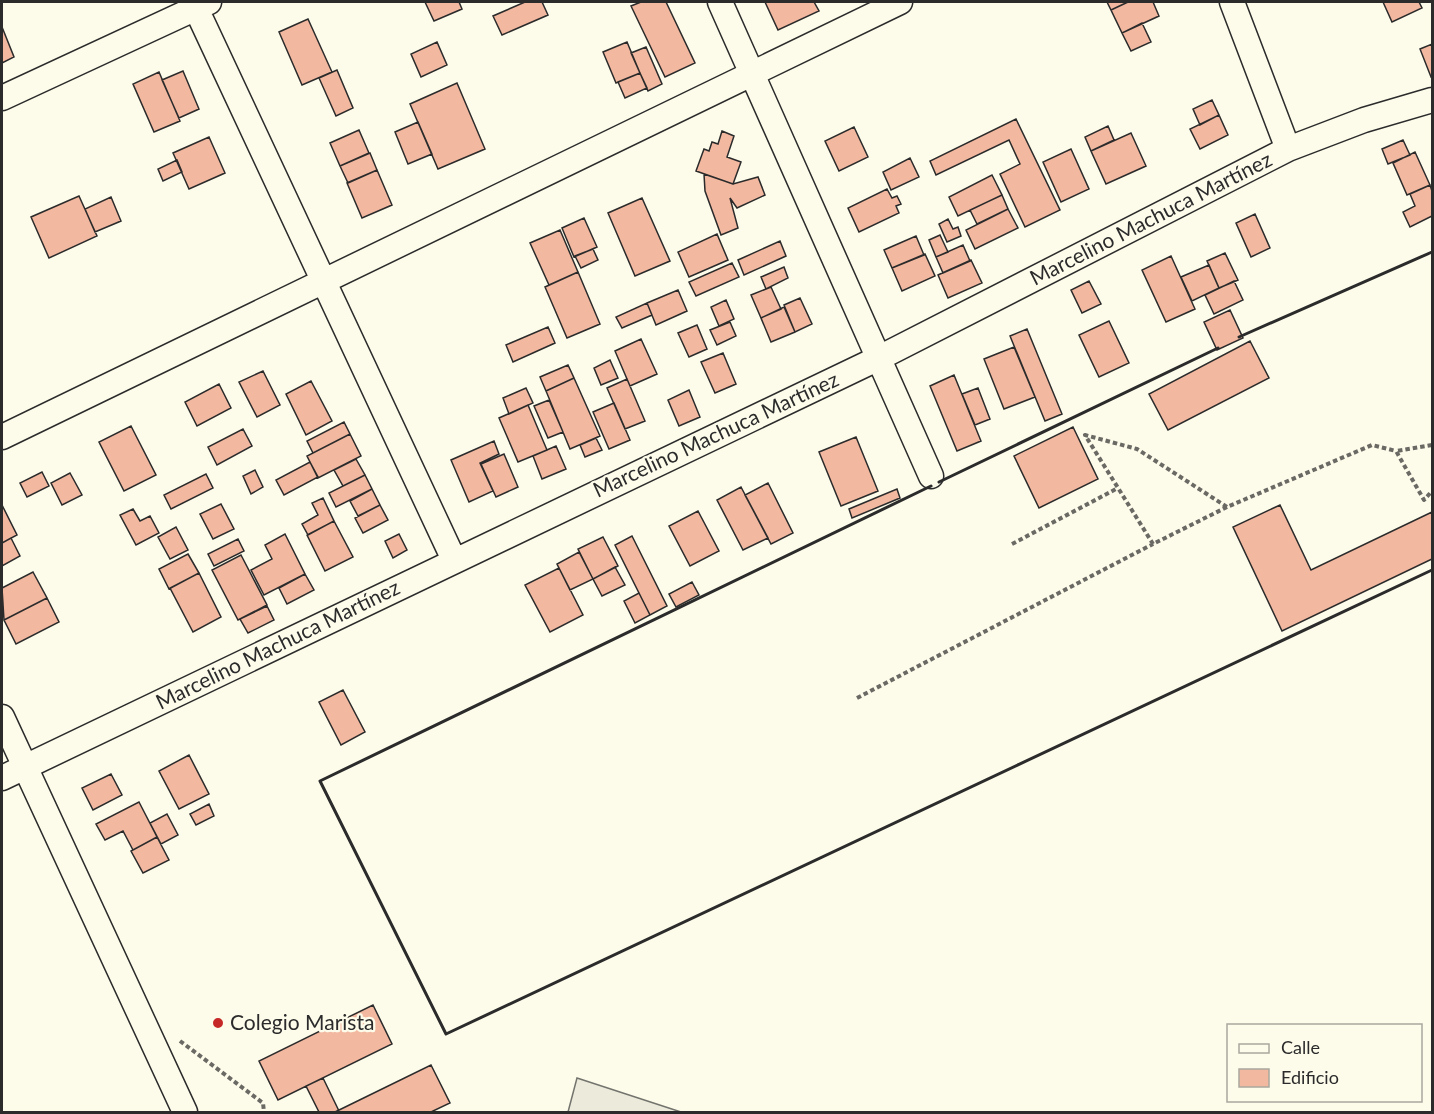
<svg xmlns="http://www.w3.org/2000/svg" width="1434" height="1114" viewBox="0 0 1434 1114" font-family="Lato,sans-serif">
	<rect width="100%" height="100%" fill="#fdfbea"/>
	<path fill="#ecebdb" stroke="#74746e" stroke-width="1.5" d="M577 1078 681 1112H568Z"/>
	<path fill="#f2b8a0" stroke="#2b2b2b" stroke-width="1.5" d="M425 2H459L462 9 434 21Z
		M525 2H542L548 15 502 35 493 16Z
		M641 2H666L695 63 665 77 631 6Z
		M765 2H814L819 11 778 30Z
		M1107 2H1128L1111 10Z
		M1128 2H1153L1159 16 1122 33 1111 10Z
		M1383 2H1419L1422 8 1392 22Z
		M308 19 332 72 302 85 279 32Z
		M1142 23 1151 42 1131 51 1122 33Z
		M2 27 14 57 2 63Z
		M437 42 447 65 421 77 411 54Z
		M627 42 640 73 616 83 603 52Z
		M1432 44V76L1431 77 1420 49Z
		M646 47 662 84 648 91 631 53Z
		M337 70 353 108 336 116 319 78Z
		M183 71 199 109 179 118 162 80Z
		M159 72 180 121 154 132 133 84Z
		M640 73 647 88 625 98 618 82Z
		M457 83 485 149 438 169 410 104Z
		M1212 100 1219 115 1200 125 1193 109Z
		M1219 115 1228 135 1200 149 1190 129Z
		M1016 119 1060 210 1025 227 1000 174 1020 164 1009 140 936 175 930 161Z
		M418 122 432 154 408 164 395 132Z
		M1108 126 1114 140 1091 151 1085 137Z
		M854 127 868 157 839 171 825 141Z
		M359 130 369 153 340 166 330 143Z
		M722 131 734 136 727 157 741 162 733 184 696 171 704 149 709 151 712 142 718 144Z
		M1131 133 1146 166 1106 184 1091 151Z
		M209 137 225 173 189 189 173 153Z
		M1403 140 1410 155 1388 164 1382 149Z
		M1071 149 1089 189 1061 202 1043 162Z
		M1415 152 1430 185 1407 195 1393 163Z
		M370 153 377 170 348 183 340 166Z
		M910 158 919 177 891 190 883 172Z
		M177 160 182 172 163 181 158 169Z
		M377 170 392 205 362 218 347 183Z
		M704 174 733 184 758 177 765 195 737 208 730 198 738 228 721 235 705 191Z
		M992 175 1002 195 958 216 949 197Z
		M1430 185 1432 191V216L1410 227 1403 212 1415 206 1410 194Z
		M887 189 892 198 897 196 901 204 896 206 899 213 859 232 848 208Z
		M1002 195 1008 209 977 224 970 210Z
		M79 196 97 236 49 258 31 217Z
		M111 197 121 221 95 232 85 209Z
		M642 198 670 261 635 276 608 213Z
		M1008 209 1018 228 975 249 966 230Z
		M1255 214 1270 248 1251 257 1236 223Z
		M584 218 597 247 574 257 562 228Z
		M948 219 953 229 958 227 961 236 947 242 939 224Z
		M560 230 578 272 549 285 530 243Z
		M717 234 728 260 689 277 678 252Z
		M940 235 948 252 936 257 929 240Z
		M916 236 924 255 892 268 884 250Z
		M780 241 786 256 744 275 738 260Z
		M963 245 970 261 943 273 936 257Z
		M593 249 598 260 581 268 575 256Z
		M1225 253 1238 280 1219 288 1207 261Z
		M925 254 935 276 902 291 892 268Z
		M1171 256 1195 309 1166 322 1142 270Z
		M971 260 982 283 948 298 938 275Z
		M732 263 739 277 696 296 689 282Z
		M1209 265 1219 288 1192 301 1181 277Z
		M784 267 788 278 766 289 761 277Z
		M578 272 600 324 567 338 545 287Z
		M1089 281 1101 304 1082 313 1071 290Z
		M1234 281 1243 300 1214 314 1205 295Z
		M771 287 781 309 761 318 751 295Z
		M678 290 687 311 656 325 647 303Z
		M800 298 812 324 795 332 784 305Z
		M726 300 734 319 719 326 711 307Z
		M647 303 652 315 622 328 616 317Z
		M784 307 795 332 771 342 761 318Z
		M1230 310 1243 338 1217 350 1204 322Z
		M1109 321 1129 363 1099 377 1079 335Z
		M730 322 736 336 717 345 710 330Z
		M697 325 707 349 689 357 678 333Z
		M548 327 555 343 513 362 506 345Z
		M1027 329 1062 414 1045 421 1010 336Z
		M641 339 657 374 630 386 615 351Z
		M1250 341 1269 378 1168 430 1149 394Z
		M1014 347 1035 397 1004 409 984 359Z
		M723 353 736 384 715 393 701 362Z
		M610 360 618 378 601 385 594 368Z
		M568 365 574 378 546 391 540 377Z
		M263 371 280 405 257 417 239 382Z
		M954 375 981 441 957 451 930 386Z
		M574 378 600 436 570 449 546 391Z
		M627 379 645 421 625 429 607 388Z
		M311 381 332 421 306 435 286 394Z
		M219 384 231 408 197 426 185 402Z
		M526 388 533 403 509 414 503 398Z
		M978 388 990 419 975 425 962 394Z
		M689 390 700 417 679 426 668 400Z
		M549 400 563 432 548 438 534 406Z
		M614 403 630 440 609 449 593 412Z
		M528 405 547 450 518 462 499 418Z
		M344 422 350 434 313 453 307 441Z
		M131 426 156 475 124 491 99 442Z
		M1073 427 1098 479 1039 508 1014 456Z
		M243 429 252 446 217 465 208 447Z
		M350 434 361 456 318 478 307 456Z
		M856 437 878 491 841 506 819 452Z
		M596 438 602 450 585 457 580 445Z
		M494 441 499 454 480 463 493 491 469 502 451 460Z
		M556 446 566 469 542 479 533 456Z
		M504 454 518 487 496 497 481 464Z
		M356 459 365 475 343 486 334 470Z
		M310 462 318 477 284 495 276 480Z
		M255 470 263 487 251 494 243 476Z
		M42 472 49 486 27 497 20 483Z
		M70 473 82 495 62 505 51 483Z
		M206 474 213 488 171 509 164 495Z
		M365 475 372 489 336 507 329 493Z
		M768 483 793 533 771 544 745 495Z
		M741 487 768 538 743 550 717 500Z
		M372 489 380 505 358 516 350 501Z
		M897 489 900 498 852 518 849 509Z
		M323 498 334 521 308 535 302 524 318 515 312 503Z
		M221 504 234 529 213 539 200 514Z
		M2 505 17 535 2 543Z
		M380 505 388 520 363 533 355 518Z
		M1280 505 1311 570 1432 512V559L1282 631 1233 527Z
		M133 509 140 521 150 516 159 533 136 545 120 515Z
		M698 511 719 551 690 566 669 526Z
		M334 521 353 557 325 571 307 535Z
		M176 527 188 550 170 559 158 537Z
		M285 534 305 574 264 595 251 570 272 559 265 545Z
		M399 534 407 550 393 558 385 541Z
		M632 536 667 606 650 615 615 545Z
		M603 537 618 566 593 579 578 549Z
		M11 538 20 556 2 566V543Z
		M238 539 244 551 214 566 208 554Z
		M579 552 593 579 570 590 557 564Z
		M188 554 199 573 169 589 159 569Z
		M241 555 267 605 238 620 212 570Z
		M615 567 625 585 602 596 593 579Z
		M559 568 583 615 550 632 525 585Z
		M33 572 47 598 4 620 2 588Z
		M199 573 221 617 193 632 170 588Z
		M305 574 314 590 287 604 279 588Z
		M692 582 699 595 676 607 669 594Z
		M639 593 650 615 635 623 624 601Z
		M47 598 59 622 16 644 4 620Z
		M267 606 274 620 248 633 240 619Z
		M343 690 365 732 341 745 319 702Z
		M189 755 209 794 179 809 159 771Z
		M111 774 122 795 93 810 82 788Z
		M139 802 157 837 133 850 123 831 105 840 96 824Z
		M209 804 214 816 196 825 190 814Z
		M167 814 178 835 161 844 150 823Z
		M157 837 169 860 143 873 131 851Z
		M373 1005 392 1044 278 1100 259 1061Z
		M431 1065 450 1103 431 1112H335Z
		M323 1078 339 1111 335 1112H319L306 1086Z"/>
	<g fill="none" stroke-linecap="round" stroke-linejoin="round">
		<defs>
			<path id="minor" d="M193 2 454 560
				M720 2 931 476
				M1232 2 1288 149
				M2 98 209 2
				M2 437 900 2
				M2 717 185 1112
				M2 778 879 358 1288 149 1364 120 1432 100"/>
		</defs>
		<use href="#minor" stroke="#2b2b2b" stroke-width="27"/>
		<path stroke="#6a6964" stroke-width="4" stroke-dasharray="4.5 3" stroke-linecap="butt" d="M1432 445 1396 451 1424 500 1432 491
			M1227 507 1153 544 1085 435 1137 449 1227 507 1372 445 1396 451
			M1012 544 1118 488
			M857 698 1153 544
			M180 1041 263 1103 264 1112"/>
		<use href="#minor" stroke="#fdfbea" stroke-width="24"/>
		<path stroke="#2b2b2b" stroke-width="3" d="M1239 337 1432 252
			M939 482 1218 348
			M931 486 320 781 446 1034 1432 570"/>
	</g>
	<circle fill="#c62828" stroke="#fdfbea" stroke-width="2" cx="218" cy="1023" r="6"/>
	<g text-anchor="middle" stroke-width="4.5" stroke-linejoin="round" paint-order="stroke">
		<g font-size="21" fill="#2b2b2b" stroke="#fdfbea">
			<text transform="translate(1151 219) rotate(-27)" y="7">Marcelino Machuca Martínez</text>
			<text transform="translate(716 435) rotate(-25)" y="7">Marcelino Machuca Martínez</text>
			<text transform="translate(278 645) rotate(-26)" y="7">Marcelino Machuca Martínez</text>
		</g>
		<g font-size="21" fill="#2b2b2b" stroke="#fdfbea" text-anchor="start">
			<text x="230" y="1030">Colegio Marista</text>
		</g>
	</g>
	<rect width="1434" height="1114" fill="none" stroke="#2b2b2b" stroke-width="6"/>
	<rect x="1227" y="1024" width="195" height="78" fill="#fdfbea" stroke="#a9a89e" stroke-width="1.5"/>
	<rect x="1239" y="1044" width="30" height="9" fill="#fdfbea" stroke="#a9a89e" stroke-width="1.5"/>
	<text x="1281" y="1054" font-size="18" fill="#2b2b2b">Calle</text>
	<rect x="1239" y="1069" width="30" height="18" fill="#f2b8a0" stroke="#a9a89e" stroke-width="1.5"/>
	<text x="1281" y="1084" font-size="18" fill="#2b2b2b">Edificio</text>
</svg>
